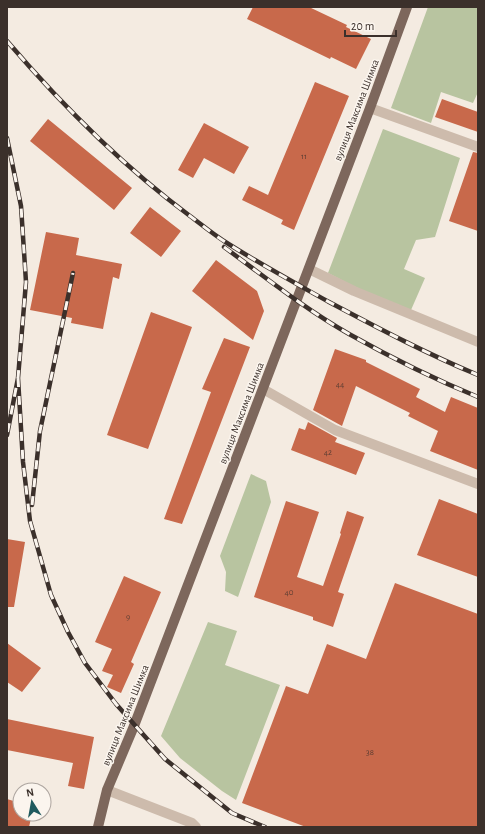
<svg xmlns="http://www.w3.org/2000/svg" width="485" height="834" viewBox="0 0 485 834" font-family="'Alegreya Sans',sans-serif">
	<rect width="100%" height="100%" fill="#f4ebe1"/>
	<path fill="#b8c4a0" d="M428 7H478V92L473 103 441 92 431 123 391 108Z
		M383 129 460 158 435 237 416 240 404 269 425 278 411 310 355 287 328 273Z
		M251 474 266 481 271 502 238 597 225 591 226 572 220 556Z
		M208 622 237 631 225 665 280 685 236 800 222 791 180 758 161 736Z"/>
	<path fill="#c8694b" d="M253 7H309L347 25 346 27 371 39 356 69 331 57 330 59 247 19Z
		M315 82 349 96 294 230 281 224 283 220 242 200 249 186 268 195Z
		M442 99 478 112V132L435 117Z
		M48 119 132 188 114 210 30 141Z
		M204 123 249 147 234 174 204 158 193 178 178 170Z
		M473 152 478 153V231L449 221Z
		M150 207 181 231 161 257 130 233Z
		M46 232 79 238 76 255 122 264 119 279 113 277 103 329 71 323 72 318 30 310Z
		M216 260 257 291 264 311 253 340 192 291Z
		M151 312 192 327 148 449 107 435Z
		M224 338 250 347 182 524 164 519 211 392 202 389Z
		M335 349 366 360V362L420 389 416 397 445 412 451 397 478 408V470L430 451 438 431 408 416 410 413 356 386 342 426 313 410Z
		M308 422 337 438 335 442 365 453 356 475 291 450 299 428 305 430Z
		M439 499 478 514V577L417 555Z
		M286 501 319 512 297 577 323 586 341 534 340 533 347 511 364 517 338 592 344 594 333 627 313 620V617L254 597Z
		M7 539 25 542 14 607H7Z
		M124 576 161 592 131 662 134 664 121 693 107 687 113 675 102 671 112 649 95 642Z
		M395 583 478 614V827H306L242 803 286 686 308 694 327 644 366 659Z
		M7 643 41 668 22 692 7 682Z
		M7 719 94 737 84 789 68 786 73 763 7 750Z
		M7 799 20 803V814H32L29 827H7Z"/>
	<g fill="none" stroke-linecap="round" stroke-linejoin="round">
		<path stroke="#cdbbac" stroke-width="10" d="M370 108 478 147
			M309 269 354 291 478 342
			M263 389 335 430 478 484
			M107 790 192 823 196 827"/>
		<path stroke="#7d675c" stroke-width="10" d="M98 827 107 790 134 726 370 108 407 7"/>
		<defs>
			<path id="rail" d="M7 41C61 104 124 167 190 216 202 225 214 235 227 243 260 264 295 283 329 302 378 328 427 354 478 375
				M7 138 21 206 26 282 18 378 7 435
				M224 247C265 277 305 309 349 334 390 357 434 379 478 397
				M18 378 23 462 30 521 51 595 68 632 85 663 116 704 165 759 232 813 265 827
				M32 505 40 431 73 273"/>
		</defs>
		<use href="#rail" stroke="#3b302b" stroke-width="4.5"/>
		<use href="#rail" stroke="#fbf5ee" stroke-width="3" stroke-dasharray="9" stroke-linecap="butt"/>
	</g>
	<g text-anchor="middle" stroke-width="3" stroke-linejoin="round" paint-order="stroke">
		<g font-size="9" fill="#5e3e33">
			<text x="304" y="159">11</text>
			<text x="340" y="387">44</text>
			<text x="328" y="455">42</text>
			<text x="289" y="595">40</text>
			<text x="128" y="620">9</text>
			<text x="370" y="755">38</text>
		</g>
		<g font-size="11" fill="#3b302b" stroke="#fbf5ee">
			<text transform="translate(356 110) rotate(-69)" y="4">вулиця Максима Шимка</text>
			<text transform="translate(241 413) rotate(-69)" y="4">вулиця Максима Шимка</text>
			<text transform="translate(125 715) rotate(-68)" y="4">вулиця Максима Шимка</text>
		</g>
	</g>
	<rect width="485" height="834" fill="none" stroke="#3b302b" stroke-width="16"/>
	<g transform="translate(32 802) rotate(349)"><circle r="19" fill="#fbf5ee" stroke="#aea6a0"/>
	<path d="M0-3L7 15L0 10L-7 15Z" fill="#1f5a5e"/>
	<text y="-6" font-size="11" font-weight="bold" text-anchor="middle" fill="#3b302b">N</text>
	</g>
	<path d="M345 30v6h51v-6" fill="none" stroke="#3b302b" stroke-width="2"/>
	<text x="351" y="30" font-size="12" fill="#3b302b" stroke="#fbf5ee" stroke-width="3" paint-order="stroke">20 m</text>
</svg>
